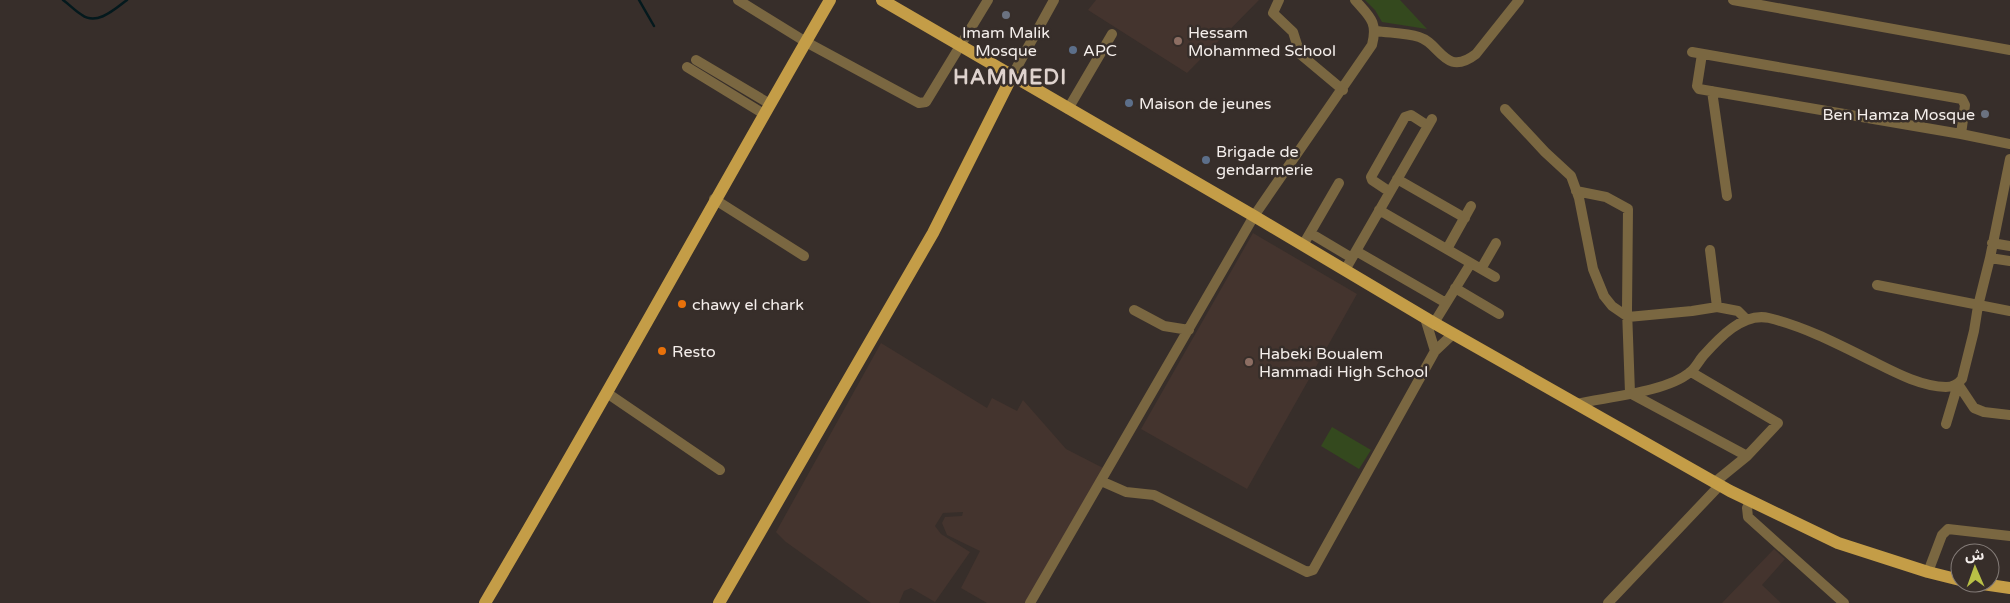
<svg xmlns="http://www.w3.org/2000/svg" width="2010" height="603" viewBox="0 0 2010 603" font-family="'Varela Round','Noto Sans Arabic',sans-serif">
	<rect width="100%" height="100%" fill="#372e2a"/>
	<path fill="#44342e" d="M1096 0H1259L1187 73 1088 10Z
		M1253 233 1357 294 1247 489 1141 429Z
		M881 343 987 408 992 398 1017 411 1023 400 1066 449 1103 468 1025 603H987L961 588 980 551 947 535 942 523 945 517 962 516 963 512 943 513 935 526 941 534 970 552 935 602 911 588 904 591 899 603H871L786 542 776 532Z
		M1774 549 1785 559 1762 585 1781 603H1722Z"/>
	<path fill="#34491e" d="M1365 0H1400L1427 29 1382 22 1375 10Z
		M1332 427 1371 450 1359 469 1321 446Z"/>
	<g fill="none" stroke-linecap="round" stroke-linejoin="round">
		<path stroke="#04191d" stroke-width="2.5" d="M63 0C70 5 75 11 82 15 97 26 115 9 127 0
			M639 0 654 26"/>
		<path stroke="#7a6741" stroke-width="10" d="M738 0 806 42 919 103 926 102 988 0
			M1279 0 1273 13 1293 32 1300 54 1343 90
			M1733 0 2010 50
			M1376 31C1390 33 1406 33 1419 37 1440 43 1445 78 1476 54L1519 0
			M1692 52 1962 99 1965 105 1961 134
			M1702 54 1697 86 1699 89 1961 134 2010 144
			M696 60 770 104
			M687 67 764 114
			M1012 76 1054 0
			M1712 91 1727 196
			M1068 109 1112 34
			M1505 109 1545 152 1571 176 1579 198 1593 269 1604 296 1612 306 1628 317 1692 311 1717 307 1738 311 1746 319H1751
			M1397 179 1465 218
			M1576 191 1606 197 1628 209 1627 310 1630 393 1747 456
			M1390 192 1372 180 1371 177 1405 117 1411 115 1428 126
			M714 199 804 256
			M1379 210 1495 277
			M1310 233 1352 258
			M1992 243 2010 246
			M1303 245 1339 183
			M1447 249 1471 206
			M1710 250 1717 307
			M1356 251 1446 303
			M1990 258 2010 261
			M1481 269 1496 243
			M1345 270 1432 119
			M1877 285 2010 311
			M1455 288 1499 314
			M1134 310 1164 326 1189 330
			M1425 318 1435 351
			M1434 323 1471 263
			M1691 372 1778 423 1747 456 1715 482
			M1958 384 1974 408 1984 412 2010 415
			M607 393 720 470
			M1576 404C1607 397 1666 392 1689 373 1695 369 1698 362 1703 356 1719 338 1743 312 1769 318 1802 326 1834 342 1864 357 1889 369 1917 386 1946 387 1952 387 1958 384 1962 379L1974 331 1978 306 1990 258 2010 159
			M1946 424 1958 384
			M1101 481 1126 492 1154 495 1307 572 1313 570 1435 351 1453 334
			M1750 502 1747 508 1748 517 1844 603
			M1928 572 1942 535 1948 529 2010 536
			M1030 603 1254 216 1372 45C1378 22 1370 17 1355 0
			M1608 603 1720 485"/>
		<path stroke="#c49d47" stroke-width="12" d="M882 0 1254 216 1434 323 1730 491 1838 543 1928 572 1960 580
			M1976 583 2010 588
			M485 603C603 404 714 200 830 0
			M719 603 933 233 1012 76"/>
	</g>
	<g fill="#6b7280" stroke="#372e2a" stroke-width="2">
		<circle cx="1006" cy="15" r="5"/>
		<circle cx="1985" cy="114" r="5"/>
	</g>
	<g fill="#8d6e63" stroke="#372e2a" stroke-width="2">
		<circle cx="1178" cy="41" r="5"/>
		<circle cx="1249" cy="362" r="5"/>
	</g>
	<g fill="#5c6f8a" stroke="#372e2a" stroke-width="2">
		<circle cx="1073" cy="50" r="5"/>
		<circle cx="1129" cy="103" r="5"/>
		<circle cx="1206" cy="160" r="5"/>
	</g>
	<g fill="#e8710a" stroke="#372e2a" stroke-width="2">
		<circle cx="682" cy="304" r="5"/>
		<circle cx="662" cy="351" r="5"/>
	</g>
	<g text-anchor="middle" stroke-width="5" stroke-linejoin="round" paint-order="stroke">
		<g font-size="16" fill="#f4eeeb" stroke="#372e2a" text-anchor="start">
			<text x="1006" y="38" text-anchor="middle">Imam Malik<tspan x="1006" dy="18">Mosque</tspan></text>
			<text x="1188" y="38">Hessam<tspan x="1188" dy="18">Mohammed School</tspan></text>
			<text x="1083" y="56">APC</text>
			<text x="1139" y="109">Maison de jeunes</text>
			<text x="1975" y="120" text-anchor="end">Ben Hamza Mosque</text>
			<text x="1216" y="157">Brigade de<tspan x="1216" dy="18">gendarmerie</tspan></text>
			<text x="692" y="310">chawy el chark</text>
			<text x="672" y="357">Resto</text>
			<text x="1259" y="359">Habeki Boualem<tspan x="1259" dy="18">Hammadi High School</tspan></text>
		</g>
		<g font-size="21" font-weight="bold" letter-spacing="1" fill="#dfd3ce" stroke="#372e2a">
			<text x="1010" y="84">HAMMEDI</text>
		</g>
	</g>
	<g transform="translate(1975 568) rotate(358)"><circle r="24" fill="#372e2a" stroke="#837b77"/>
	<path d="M0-4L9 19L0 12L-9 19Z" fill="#b9c046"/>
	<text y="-8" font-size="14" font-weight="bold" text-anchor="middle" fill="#f4eeeb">ش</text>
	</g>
</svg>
